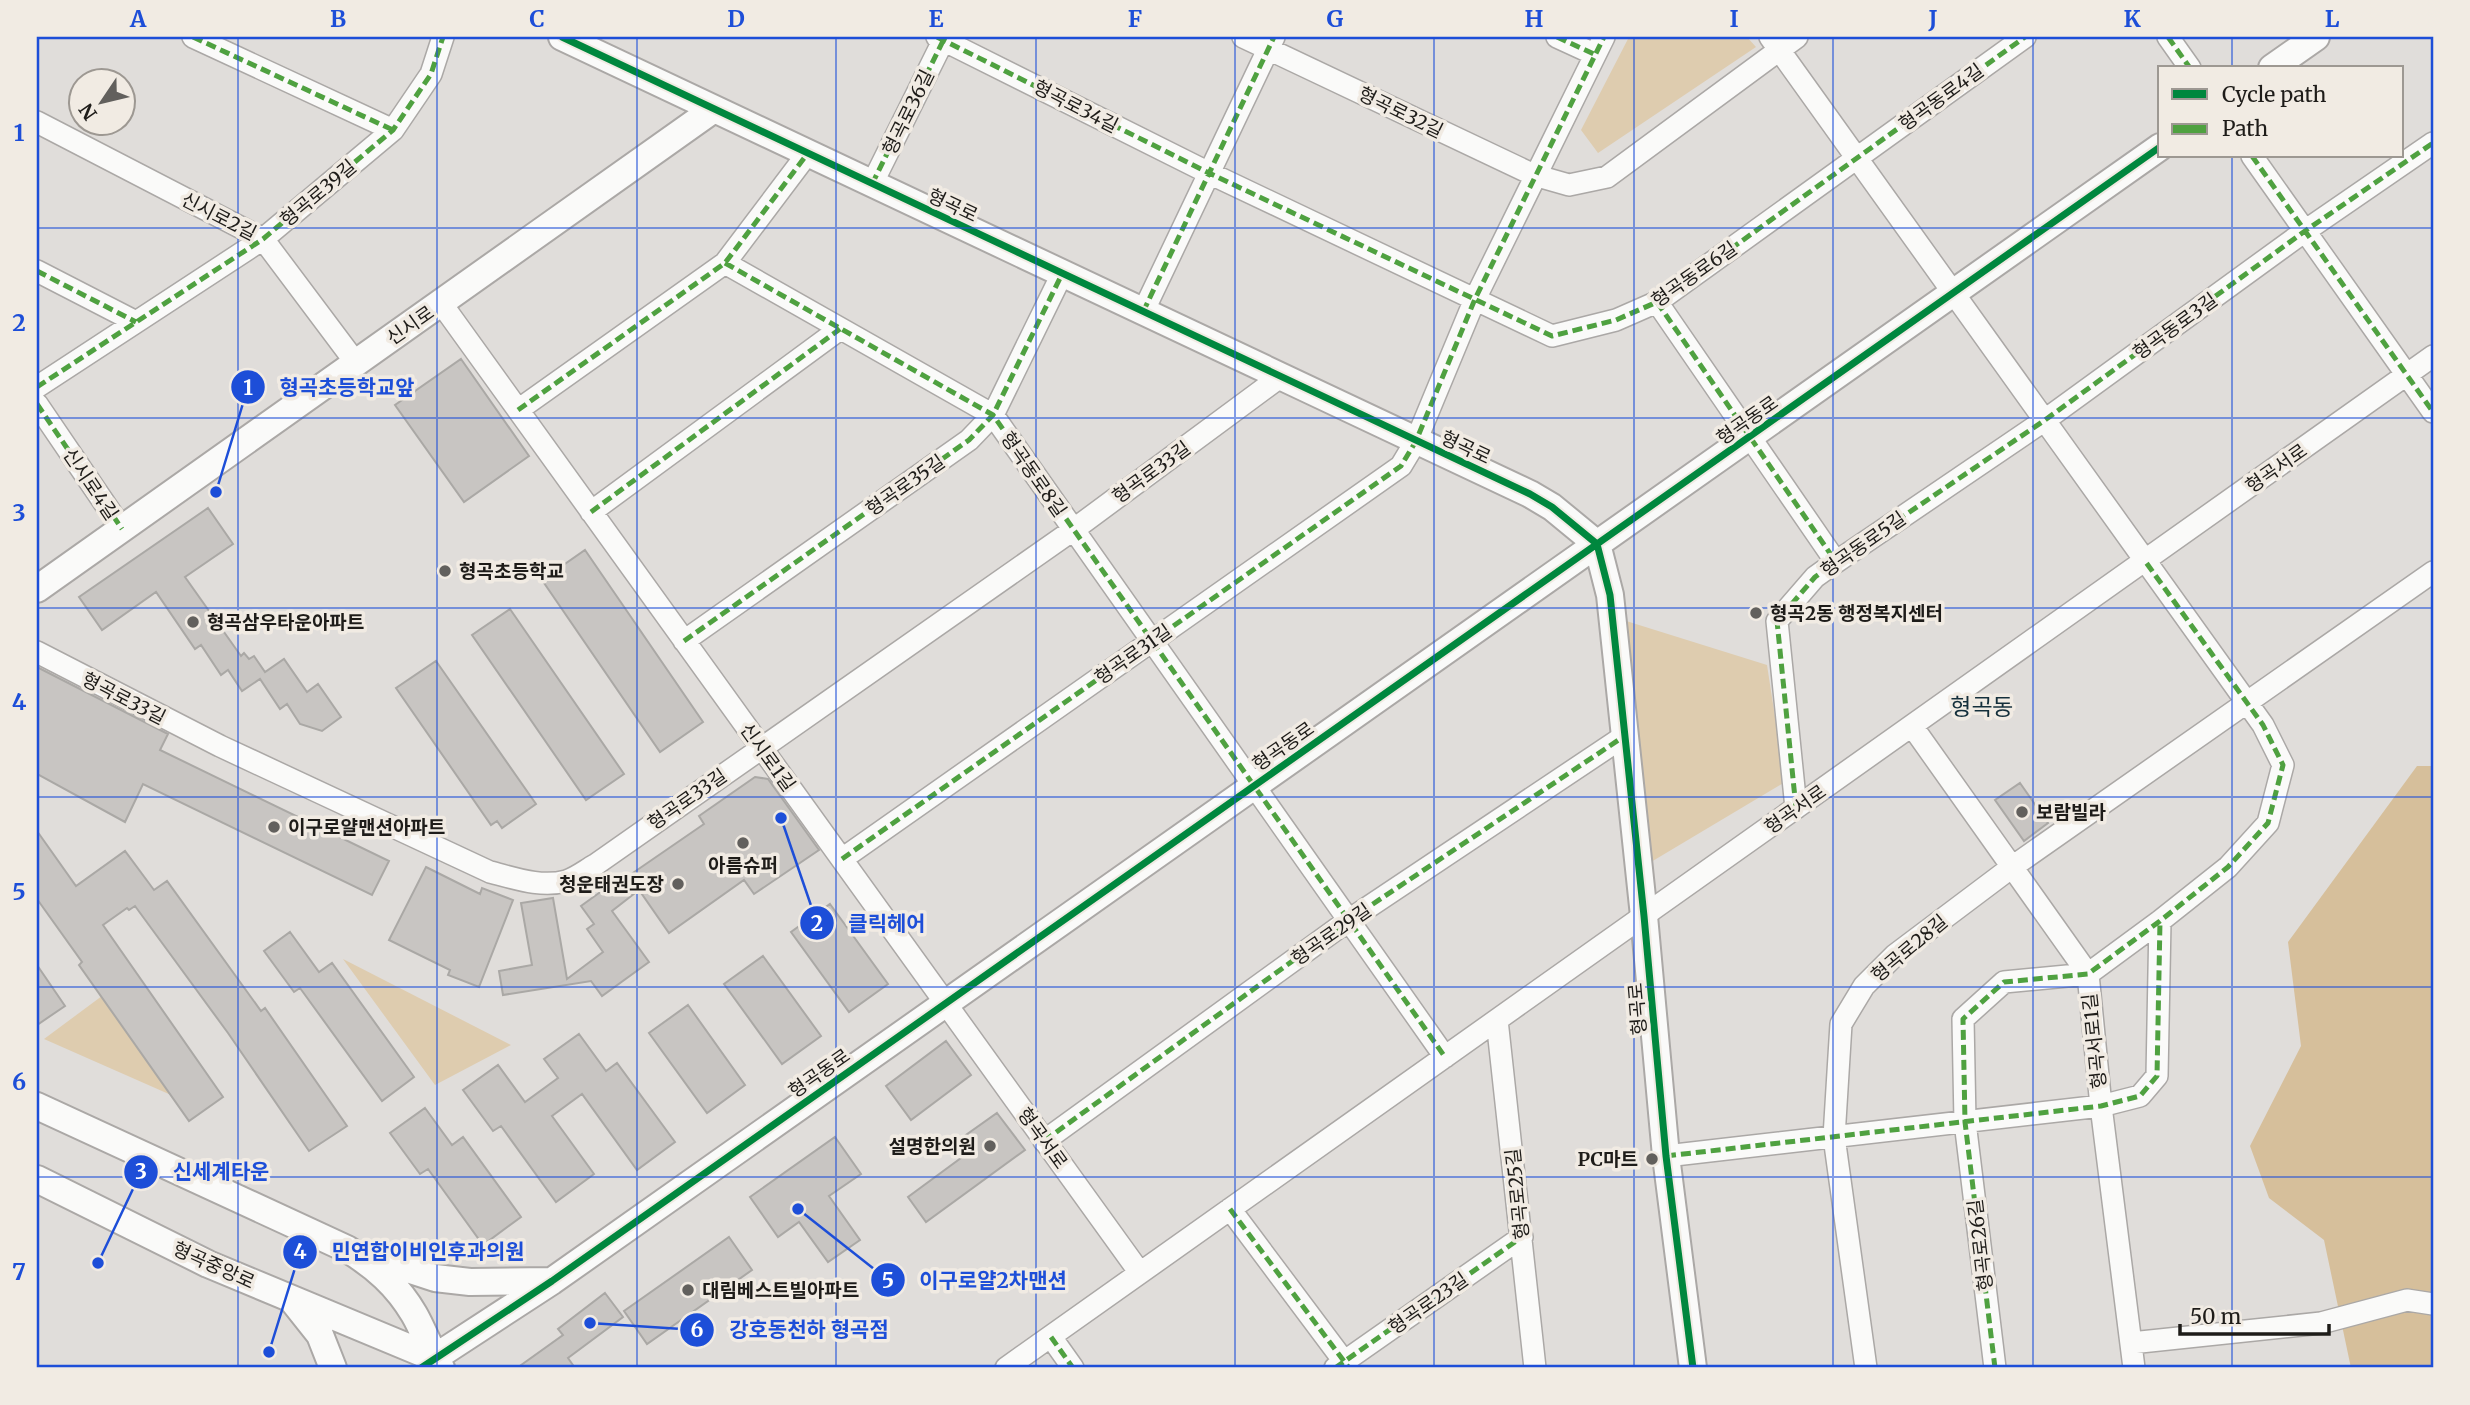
<svg xmlns="http://www.w3.org/2000/svg" width="2470" height="1405" viewBox="0 0 2470 1405" font-family="Merriweather,'Noto Sans KR',serif">
	<rect width="100%" height="100%" fill="#e0ddda"/>
	<path fill="#deccaf" d="M1629 37H1747L1756 47 1598 153 1581 130Z
		M1623 620 1767 665 1785 782 1651 862Z
		M343 959 511 1045 435 1085Z
		M106 993 171 1095 44 1039Z"/>
	<path fill="#d6bf9b" d="M2417 766H2433V1368H2351L2324 1240 2269 1198 2250 1146 2301 1046 2288 942Z"/>
	<path fill="#c8c5c2" stroke="#aaa8a5" stroke-width="2" d="M461 359 529 456 464 502 395 405Z
		M208 508 233 544 185 577 241 656 244 653 249 659 254 656 265 672 284 659 307 692 318 684 341 717 322 731 300 724 287 704 280 709 260 679 242 691 228 670 221 675 201 645 195 649 156 592 102 630 79 597Z
		M585 550 703 722 660 752 542 580Z
		M510 609 624 774 586 800 472 635Z
		M436 661 536 804 502 828 497 821 491 825 396 688Z
		M37 667 168 734 160 750 389 861 372 895 143 784 125 822 37 774Z
		M755 777 768 779 819 850 754 894 744 880 669 933 639 890 612 911 649 962 602 996 591 981 503 995 499 971 532 965 521 903 553 898 567 979 603 952 587 929 594 924 581 906 610 885 611 888 704 824 699 816Z
		M2020 783 2048 823 2024 841 1995 800Z
		M37 831 76 886 125 851 154 890 167 881 261 1011 265 1008 347 1126 309 1151 228 1033 135 906 129 910 127 908 103 925 223 1097 189 1121 79 965 82 962 37 899Z
		M426 867 480 894 482 888 513 900 479 987 448 975 450 970 389 940Z
		M830 904 888 984 849 1012 791 932Z
		M290 932 319 972 332 963 414 1077 382 1101 300 988 294 992 264 951Z
		M763 956 821 1036 782 1064 724 984Z
		M37 965 65 1006 37 1025Z
		M688 1005 745 1085 707 1113 649 1033Z
		M579 1034 606 1071 617 1063 675 1142 637 1170 582 1094 552 1116 594 1174 556 1202 501 1126 493 1131 463 1090 498 1065 525 1102 558 1078 544 1059Z
		M946 1041 971 1075 911 1120 886 1086Z
		M425 1108 452 1145 463 1137 521 1217 483 1245 428 1169 420 1174 390 1133Z
		M997 1113 1025 1150 926 1222 908 1197 965 1155 956 1142Z
		M835 1137 861 1174 829 1196 860 1240 828 1262 799 1222 778 1237 750 1197Z
		M729 1237 752 1270 647 1344 624 1311Z
		M605 1293 623 1317 568 1358 575 1368H517L563 1335 558 1329Z"/>
	<g fill="none" stroke-linecap="round" stroke-linejoin="round">
		<defs>
			<path id="minor" d="M193 37 393 130
				M937 37 1209 173 1552 336 1616 320 1657 302 2025 37
				M1243 37 1534 175 1569 185 1607 177 1797 37
				M1557 37 1594 54
				M1770 37 2263 725 2283 765 2268 823 2228 867 2160 921 2088 974 2004 982 1963 1019 1965 1122 1995 1368
				M2168 37 2190 68
				M37 122 263 239 356 363
				M2252 156 2433 412
				M872 184 945 37
				M725 263 993 415 1445 1057
				M37 271 136 322
				M1657 302 1836 562
				M441 303 1140 1273
				M1143 312 1274 37
				M37 387 263 239 393 130 431 74 443 37
				M37 404 122 529
				M518 410 725 263 808 153
				M591 512 840 329
				M684 641 969 440 993 415 1062 274
				M37 652 220 746 490 872C514 878 541 888 566 881 576 878 586 870 595 865L1073 530 1280 377
				M1912 726 2088 974 2101 1106 2134 1368
				M1796 808 1777 621 1815 577 1836 562 2045 420 2305 231 2433 143
				M842 859 1401 466 1416 441 1475 299 1604 37
				M1497 1020 1535 1368
				M1044 1141 1349 920 1623 737
				M1666 1156 2101 1106 2140 1096 2157 1076 2160 921
				M1230 1209 1349 1368
				M1051 1337 1073 1368
				M2131 1343 2321 1323 2407 1300 2433 1304
				M1006 1368 2433 356
				M1335 1368 1522 1237
				M1866 1368 1834 1137 1841 1024 1864 986 1895 955 2012 867 2433 572"/>
			<path id="tertiary" d="M562 37 1530 494 1552 507 1597 544 1610 595 1644 916 1666 1156 1693 1368
				M2272 68 2316 37
				M37 589 714 109
				M37 1106 347 1249C375 1266 397 1285 414 1314 424 1331 430 1351 441 1368
				M37 1179 208 1264 434 1358
				M365 1255 435 1278 470 1282 552 1281
				M293 1301 320 1335 333 1368
				M434 1358 552 1281 2160 147"/>
		</defs>
		<use href="#minor" stroke="#aba8a6" stroke-width="24"/>
		<use href="#tertiary" stroke="#aba8a6" stroke-width="30"/>
		<use href="#minor" stroke="#fafaf9" stroke-width="21"/>
		<use href="#tertiary" stroke="#fafaf9" stroke-width="26"/>
		<path stroke="#4fa140" stroke-width="5" stroke-dasharray="10 5" stroke-linecap="butt" d="M193 37 393 130
			M937 37 1209 173 1552 336 1616 320 1657 302 2025 37
			M1557 37 1594 54
			M2168 37 2190 68
			M2252 156 2433 412
			M872 184 945 37
			M725 263 993 415 1445 1057
			M37 271 136 322
			M1657 302 1836 562
			M1143 312 1274 37
			M37 387 263 239 393 130 431 74 443 37
			M37 404 122 529
			M518 410 725 263 808 153
			M591 512 840 329
			M684 641 969 440 993 415 1062 274
			M1796 808 1777 621 1815 577 1836 562 2045 420 2305 231 2433 143
			M842 859 1401 466 1416 441 1475 299 1604 37
			M1044 1141 1349 920 1623 737
			M1666 1156 2101 1106 2140 1096 2157 1076 2160 921
			M1230 1209 1349 1368
			M1051 1337 1073 1368
			M1335 1368 1522 1237
			M1995 1368 1965 1122 1963 1019 2004 982 2088 974 2160 921 2228 867 2268 823 2283 765 2263 725 2145 561"/>
		<defs>
			<path id="cycleway" d="M562 37 1530 494 1552 507 1597 544 1610 595 1644 916 1666 1156 1693 1368
				M421 1368 552 1281 2160 147"/>
		</defs>
		<use href="#cycleway" stroke="#f1ebe3" stroke-width="11"/>
		<use href="#cycleway" stroke="#00873e" stroke-width="7"/>
	</g>
	<path fill="none" stroke="#1d4ed8" stroke-width="2" stroke-opacity="0.55" d="M238 37V1368M437 37V1368M637 37V1368M836 37V1368M1036 37V1368M1235 37V1368M1434 37V1368M1634 37V1368M1833 37V1368M2033 37V1368M2232 37V68M2232 156V1368M37 228H2433M37 418H2433M37 608H2433M37 797H2433M37 987H2433M37 1177H2433"/>
	<g fill="#62605d" stroke="#f1ebe3" stroke-width="2.5">
		<circle cx="445" cy="571" r="7"/>
		<circle cx="1756" cy="613" r="7"/>
		<circle cx="193" cy="622" r="7"/>
		<circle cx="2022" cy="812" r="7"/>
		<circle cx="274" cy="827" r="7"/>
		<circle cx="743" cy="843" r="7"/>
		<circle cx="678" cy="884" r="7"/>
		<circle cx="990" cy="1146" r="7"/>
		<circle cx="1652" cy="1159" r="7"/>
		<circle cx="688" cy="1290" r="7"/>
	</g>
	<g text-anchor="middle" stroke-width="7" stroke-linejoin="round" paint-order="stroke">
		<g font-size="19" fill="#1e1c19" stroke="#f1ebe3">
			<text transform="translate(1941 97) rotate(-36)" y="7">형곡동로4길</text>
			<text transform="translate(1076 106) rotate(27)" y="7">형곡로34길</text>
			<text transform="translate(908 112) rotate(-64)" y="7">형곡로36길</text>
			<text transform="translate(1401 112) rotate(26)" y="7">형곡로32길</text>
			<text transform="translate(318 193) rotate(-40)" y="7">형곡로39길</text>
			<text transform="translate(953 205) rotate(25)" y="7">형곡로</text>
			<text transform="translate(219 216) rotate(27)" y="7">신시로2길</text>
			<text transform="translate(1694 274) rotate(-35)" y="7">형곡동로6길</text>
			<text transform="translate(410 325) rotate(-35)" y="7">신시로</text>
			<text transform="translate(2175 326) rotate(-36)" y="7">형곡동로3길</text>
			<text transform="translate(1747 420) rotate(-35)" y="7">형곡동로</text>
			<text transform="translate(1466 447) rotate(25)" y="7">형곡로</text>
			<text transform="translate(2276 468) rotate(-35)" y="7">형곡서로</text>
			<text transform="translate(1151 472) rotate(-36)" y="7">형곡로33길</text>
			<text transform="translate(1034 474) rotate(55)" y="7">형곡동로8길</text>
			<text transform="translate(91 484) rotate(56)" y="7">신시로4길</text>
			<text transform="translate(905 485) rotate(-35)" y="7">형곡로35길</text>
			<text transform="translate(1863 544) rotate(-35)" y="7">형곡동로5길</text>
			<text transform="translate(1133 654) rotate(-35)" y="7">형곡로31길</text>
			<text transform="translate(124 698) rotate(27)" y="7">형곡로33길</text>
			<text transform="translate(1283 746) rotate(-35)" y="7">형곡동로</text>
			<text transform="translate(768 757) rotate(54)" y="7">신시로1길</text>
			<text transform="translate(687 799) rotate(-35)" y="7">형곡로33길</text>
			<text transform="translate(1795 809) rotate(-35)" y="7">형곡서로</text>
			<text transform="translate(1331 934) rotate(-35)" y="7">형곡로29길</text>
			<text transform="translate(1909 948) rotate(-40)" y="7">형곡로28길</text>
			<text transform="translate(1637 1009) rotate(-95)" y="7">형곡로</text>
			<text transform="translate(2094 1041) rotate(-96)" y="7">형곡서로1길</text>
			<text transform="translate(819 1073) rotate(-35)" y="7">형곡동로</text>
			<text transform="translate(1043 1138) rotate(54)" y="7">형곡서로</text>
			<text transform="translate(1517 1194) rotate(-96)" y="7">형곡로25길</text>
			<text transform="translate(1980 1245) rotate(-97)" y="7">형곡로26길</text>
			<text transform="translate(214 1265) rotate(24)" y="7">형곡중앙로</text>
			<text transform="translate(1428 1303) rotate(-35)" y="7">형곡로23길</text>
		</g>
		<g font-size="19" font-weight="bold" fill="#1e1c19" stroke="#f1ebe3" text-anchor="start">
			<text x="459" y="578">형곡초등학교</text>
			<text x="1770" y="620">형곡2동 행정복지센터</text>
			<text x="207" y="629">형곡삼우타운아파트</text>
			<text x="2036" y="819">보람빌라</text>
			<text x="288" y="834">이구로얄맨션아파트</text>
			<text x="743" y="872" text-anchor="middle">아름슈퍼</text>
			<text x="664" y="891" text-anchor="end">청운태권도장</text>
			<text x="976" y="1153" text-anchor="end">설명한의원</text>
			<text x="1638" y="1166" text-anchor="end">PC마트</text>
			<text x="702" y="1297">대림베스트빌아파트</text>
		</g>
		<g font-size="23" fill="#142f3b" stroke="#f1ebe3">
			<text x="1982" y="715">형곡동</text>
		</g>
	</g>
	<path fill="none" stroke="#1d4ed8" stroke-width="2.5" d="M216 492L248 387M781 818L817 923M98 1263L141 1172M269 1352L300 1252M798 1209L888 1280M590 1323L697 1330"/>
	<g fill="#1d4ed8" stroke="#f1ebe3" stroke-width="2.5">
		<circle cx="216" cy="492" r="7"/>
		<circle cx="781" cy="818" r="7"/>
		<circle cx="98" cy="1263" r="7"/>
		<circle cx="269" cy="1352" r="7"/>
		<circle cx="798" cy="1209" r="7"/>
		<circle cx="590" cy="1323" r="7"/>
		<circle cx="248" cy="387" r="18"/>
		<circle cx="817" cy="923" r="18"/>
		<circle cx="141" cy="1172" r="18"/>
		<circle cx="300" cy="1252" r="18"/>
		<circle cx="888" cy="1280" r="18"/>
		<circle cx="697" cy="1330" r="18"/>
	</g>
	<g font-size="21" text-anchor="middle" font-weight="bold" fill="#fff">
		<text x="248" y="395">1</text>
		<text x="817" y="931">2</text>
		<text x="141" y="1179">3</text>
		<text x="300" y="1259">4</text>
		<text x="888" y="1288">5</text>
		<text x="697" y="1337">6</text>
	</g>
	<g font-size="21" text-anchor="middle" font-weight="bold" fill="#1d4ed8" stroke="#f1ebe3" stroke-width="7" stroke-linejoin="round" paint-order="stroke">
		<text x="347" y="395">형곡초등학교앞</text>
		<text x="887" y="931">클릭헤어</text>
		<text x="221" y="1179">신세계타운</text>
		<text x="428" y="1259">민연합이비인후과의원</text>
		<text x="993" y="1288">이구로얄2차맨션</text>
		<text x="809" y="1337">강호동천하 형곡점</text>
	</g>
	<rect width="2470" height="1405" fill="none" stroke="#f1ebe3" stroke-width="77"/>
	<rect x="2158" y="66" width="245" height="91" fill="#f1ebe3" stroke="#9d9892" stroke-width="2"/>
	<rect x="2172" y="89" width="35" height="10" fill="#00873e" stroke="#9d9892" stroke-width="2"/>
	<text x="2222" y="102" font-size="21" fill="#1e1c19">Cycle path</text>
	<rect x="2172" y="124" width="35" height="10" fill="#4fa140" stroke="#9d9892" stroke-width="2"/>
	<text x="2222" y="136" font-size="21" fill="#1e1c19">Path</text>
	<g transform="translate(102 102) rotate(235)"><circle r="33" fill="#f1ebe3" stroke="#9d9892" stroke-width="2"/>
	<path d="M0-5L12 26L0 18L-12 26Z" fill="#62605d"/>
	<text y="-10" font-size="19" font-weight="bold" text-anchor="middle" fill="#1e1c19">N</text>
	</g>
	<path d="M2180 1324v10h149v-10" fill="none" stroke="#1e1c19" stroke-width="3.5"/>
	<text x="2190" y="1324" font-size="21" fill="#1e1c19" stroke="#f1ebe3" stroke-width="5" paint-order="stroke">50 m</text>
	<rect x="38" y="38" width="2394" height="1328" fill="none" stroke="#1d4ed8" stroke-width="2.5"/>
	<g font-size="23" text-anchor="middle" font-weight="bold" fill="#1d4ed8">
		<text x="138" y="27">A</text>
		<text x="338" y="27">B</text>
		<text x="537" y="27">C</text>
		<text x="736" y="27">D</text>
		<text x="936" y="27">E</text>
		<text x="1135" y="27">F</text>
		<text x="1335" y="27">G</text>
		<text x="1534" y="27">H</text>
		<text x="1734" y="27">I</text>
		<text x="1933" y="27">J</text>
		<text x="2132" y="27">K</text>
		<text x="2332" y="27">L</text>
		<text x="19" y="141">1</text>
		<text x="19" y="331">2</text>
		<text x="19" y="521">3</text>
		<text x="19" y="710">4</text>
		<text x="19" y="900">5</text>
		<text x="19" y="1090">6</text>
		<text x="19" y="1280">7</text>
	</g>
</svg>
